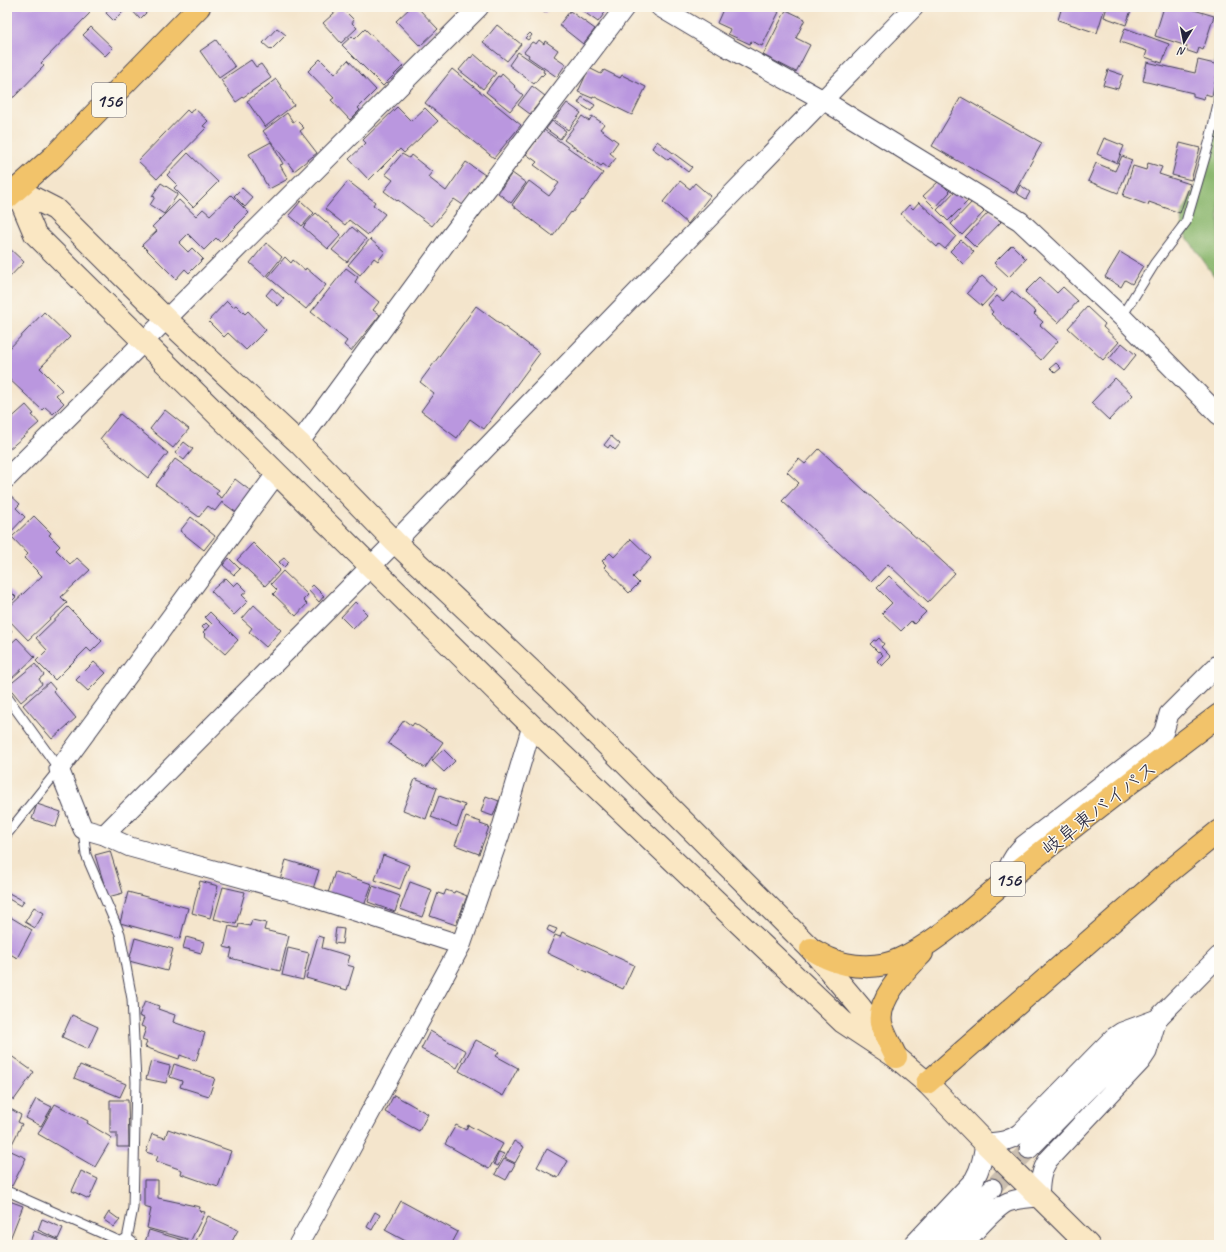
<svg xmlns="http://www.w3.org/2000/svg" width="1226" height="1252" viewBox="0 0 1226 1252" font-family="Caveat,'Klee One',sans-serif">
	<rect width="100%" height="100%" fill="#fbf7ec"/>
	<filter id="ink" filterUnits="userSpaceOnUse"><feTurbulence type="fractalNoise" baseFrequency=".025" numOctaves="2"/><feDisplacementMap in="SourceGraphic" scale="8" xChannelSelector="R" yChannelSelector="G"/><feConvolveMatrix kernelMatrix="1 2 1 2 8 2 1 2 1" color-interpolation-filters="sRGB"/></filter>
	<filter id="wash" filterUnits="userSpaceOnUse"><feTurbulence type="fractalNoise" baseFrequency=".012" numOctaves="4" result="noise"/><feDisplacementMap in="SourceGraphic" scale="16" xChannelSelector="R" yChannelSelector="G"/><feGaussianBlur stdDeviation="0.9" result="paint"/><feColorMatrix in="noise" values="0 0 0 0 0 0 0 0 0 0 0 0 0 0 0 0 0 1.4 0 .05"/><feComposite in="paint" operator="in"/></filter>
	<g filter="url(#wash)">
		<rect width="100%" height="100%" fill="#f4e5cc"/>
		<path fill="#8cb86f" stroke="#576d55" d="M1219 32V283L1182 230 1181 215 1203 173 1212 123 1215 54Z"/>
		<g id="blocks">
			<path fill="#ba97df" d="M7 7H83L90 13 41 63 44 66 14 97 7 98Z
				M105 7H128L114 21 106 13 108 10Z
				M129 7H152L140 19Z
				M341 7 354 20 352 23 357 28 341 43 323 23Z
				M411 7H417L438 29 420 46 396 21Z
				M538 7H550L545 13Z
				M577 7H609L598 22Z
				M724 7H768L779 12 762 46 751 41 750 44 728 34 730 29 717 23Z
				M1052 7H1105L1097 33 1058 20 1061 10Z
				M1107 7H1132L1126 25 1104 17Z
				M1164 7H1184L1214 16 1203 50 1199 48 1197 54 1185 50 1187 46 1155 36Z
				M786 10 805 19 796 38 810 45 796 72 763 55Z
				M570 11 595 29 583 44 559 25Z
				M497 25 521 44 507 61 483 42Z
				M91 27 113 48 105 56 83 35Z
				M277 28 286 35 271 50 263 43Z
				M1125 28 1169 44 1162 63 1145 57 1147 51 1120 42Z
				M365 29 403 66 383 86 342 45 352 36 355 39Z
				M530 33 532 35 528 40 525 38Z
				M216 40 235 67 219 78 200 51Z
				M539 40 544 44 545 41 558 50 554 56 566 64 557 77 528 57 529 55 524 52 532 42 536 44Z
				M518 52 544 70 543 72 545 73 542 76 541 75 534 84 509 65Z
				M474 54 496 73 483 89 459 70 470 57 471 58Z
				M320 59 335 74 348 60 376 90 358 108 360 110 350 120 331 100 334 98 308 71Z
				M251 60 256 67 261 64 271 78 236 102 221 80Z
				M1198 60 1219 65 1212 96 1205 94 1204 99 1193 96V93L1143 81 1147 62 1195 73Z
				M589 68 601 74 604 70 620 78 622 75 646 87 632 115 593 96 592 98 578 92Z
				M452 69 521 125 494 158 425 103Z
				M1108 70 1123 75 1118 89 1103 85Z
				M502 74 515 86 514 87 523 95 510 111 486 92 498 76 500 77Z
				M276 79 294 105 265 127 247 101Z
				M532 86 545 96 530 114 518 105Z
				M582 97 595 105 591 111 578 103Z
				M961 97 1042 143 1014 193 932 146Z
				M567 103 581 113 568 130 554 120Z
				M397 107 411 121 425 108 438 121 404 153 400 149 369 180 349 159 366 143 363 140Z
				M194 108 208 121 203 126 206 128 157 179 138 161 187 110 190 113Z
				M287 113 293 122 296 120 304 128 300 131 317 153 294 171 263 131Z
				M582 116 589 121 592 116 604 124 600 129 618 142 610 153 616 158 608 168 603 164 601 166 564 140Z
				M552 121 566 131 560 139 546 129Z
				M544 130 603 173 583 201 582 200 572 213 571 212 553 236 512 205 529 181 549 196 559 183 534 165 537 162 526 154Z
				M1104 138 1124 146 1117 163 1097 154Z
				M657 141 692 167 688 172 670 158 668 160 652 148Z
				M271 142 283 164 280 165 288 179 269 189 249 154Z
				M1180 143 1200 148 1191 180 1172 175Z
				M188 153 218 182 193 207 174 188 177 185 167 175Z
				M402 154 409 158 411 155 432 172 428 177 446 191 466 162 485 175 463 205 454 199 432 226 398 200 397 201 384 191 393 180 385 174Z
				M1122 156 1132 160 1118 193 1088 181 1096 163 1115 171Z
				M1148 163 1162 167 1159 174 1190 184 1180 213 1149 202 1148 205 1123 196 1133 166 1146 170Z
				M512 173 526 183 511 203 498 193Z
				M348 181 375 202 373 205 385 214 368 235 349 220 345 225 325 209Z
				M680 181 690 189 695 183 710 196 688 224 663 202Z
				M939 181 950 192 935 208 923 196Z
				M161 183 178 194 164 214 150 205 155 197 152 196Z
				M1020 185 1030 192 1026 199 1016 193Z
				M242 188 253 198 245 207 234 196Z
				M956 190 968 201 948 221 937 210Z
				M231 195 249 213 220 242 216 238 204 250 188 234 179 243 188 252 192 248 203 259 189 273 185 269 176 279 142 245 157 231 152 227 179 200 196 216 203 209 210 215Z
				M301 201 314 213 302 226 289 215Z
				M973 201 984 212 962 235 951 224Z
				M919 202 956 236 945 249 939 244 937 247 901 214 909 205 913 209Z
				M990 211 1001 222 976 248 965 237Z
				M316 213 341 235 328 249 303 227Z
				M352 227 366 239 347 262 332 250Z
				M370 239 385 252 378 261 374 258 360 275 348 265Z
				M961 240 974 252 963 264 950 251Z
				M266 243 282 257 266 277 250 263Z
				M1012 245 1026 259 1009 277 994 263Z
				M7 246 24 262 7 280Z
				M1120 252 1143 266 1132 284 1125 280 1121 287 1105 277Z
				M285 257 291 263 293 260 305 270 306 268 326 285 306 309 268 277Z
				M346 268 358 277 355 282 379 302 373 310 380 315 351 351 344 345 347 341 311 312Z
				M982 276 997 290 982 306 967 293Z
				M1040 277 1057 293 1063 287 1078 301 1058 323 1025 292Z
				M272 288 284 299 278 306 266 295Z
				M1012 291 1036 312 1034 314 1043 322 1040 325 1058 341 1041 360 991 314 993 312 988 306 997 296 1003 301Z
				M227 301 233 307 236 305 245 314 248 311 266 330 246 350 228 333 224 337 208 321Z
				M476 306 540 353 484 429 470 419 457 438 421 411 434 393 420 382Z
				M1087 307 1105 324 1103 327 1119 342 1103 360 1068 328Z
				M44 312 70 337 40 368 62 390 56 395 64 403 53 414 45 407 42 410 7 377V351Z
				M1122 343 1136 355 1123 371 1109 359Z
				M1056 363 1061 368 1055 373 1050 368Z
				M1115 378 1133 395 1109 420 1091 403Z
				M26 405 34 414 32 415 39 423 7 451V422Z
				M165 410 189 429 173 448 150 429Z
				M120 414 168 453 148 478 100 439Z
				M611 436 620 444 615 450 610 445 608 448 604 445Z
				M184 442 193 449 184 460 175 453Z
				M819 449 955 573 928 602 888 564 871 582 782 501 799 483 787 472 799 459 805 464Z
				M175 459 219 490 216 494 222 498 235 479 252 492 237 513 222 502 215 511 208 506 199 517 156 485Z
				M8 493 20 504 16 508 25 517 8 535 7 534V495Z
				M34 516 51 533 49 535 60 546 56 550 70 564 77 558 90 570 61 597 67 603 28 640 7 618V609L42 576 24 558 28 554 12 537Z
				M191 517 215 536 204 550 180 531Z
				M631 539 651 558 633 577 639 583 629 593 604 567 606 565 602 561 610 553 614 557Z
				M253 543 280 570 265 586 237 560Z
				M229 558 240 569 234 575 223 565Z
				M284 558 289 562 284 567 279 562Z
				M283 571 308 595 303 600 307 604 296 616 273 594 277 590 271 584Z
				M889 576 926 612 914 624 911 621 901 631 882 613 892 603 877 588Z
				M226 578 234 586 238 582 247 591 242 595 248 601 234 615 211 591Z
				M313 585 324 596 319 602 308 590Z
				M9 590 16 597 10 603 7 599V592Z
				M355 602 367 614 353 629 341 617Z
				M254 605 281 630 266 647 249 632 252 628 242 619Z
				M68 607 102 641 91 652 87 648 55 680 36 661 47 650 36 638Z
				M210 612 238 640 225 654 204 635 205 634 203 632 212 624 205 617Z
				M206 623 209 626 205 630 202 627Z
				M7 625 12 631 7 635Z
				M17 638 35 657 10 680 7 677V647Z
				M879 638 884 644 881 647 891 657 882 666 877 661 883 655 879 651 878 652 870 644 874 640 876 641Z
				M94 662 106 673 88 691 76 680Z
				M35 664 44 675 39 679 42 684 21 702 8 686Z
				M49 682 55 689 53 691 76 718 52 739 23 705Z
				M404 720 412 726 414 723 443 742 425 768 388 743Z
				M443 749 455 761 444 772 432 761Z
				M415 779 437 788 426 819 403 810Z
				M439 796 465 805 457 827 431 817Z
				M486 796 499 801 493 816 481 812Z
				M37 804 61 812 56 827 32 819Z
				M466 817 481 822 480 824 489 827 479 854 455 845Z
				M110 851 123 893 108 897 95 855Z
				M383 855 409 865 400 889 375 880Z
				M286 860 319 870 313 889 280 880Z
				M335 872 372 884 364 906 328 893Z
				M200 881 218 886 210 918 192 913Z
				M410 882 432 890 422 917 400 909Z
				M373 886 400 896 395 912 368 902Z
				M223 887 245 892 236 924 214 919Z
				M446 890 454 893 455 891 467 896 456 925 430 916 438 893 444 895Z
				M7 892 24 901 21 906 7 898Z
				M128 892 188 908 180 939 120 923Z
				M34 907 44 913 35 928 25 922Z
				M7 915 32 930 17 958 7 952Z
				M252 920 266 923 264 930 289 936 280 971 230 958 232 949 224 947 229 926 238 928 239 924 250 926Z
				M549 926 557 929 554 934 547 930Z
				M336 928 344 929 342 944 334 943Z
				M562 932 634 965 623 989 547 953 555 935 560 937Z
				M318 936 324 938 322 948 350 956 347 965 354 967 347 990 306 978Z
				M186 937 204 942 201 953 183 948Z
				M135 938 173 949 167 971 129 961Z
				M288 948 309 953 303 980 282 975Z
				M145 1001 159 1006 158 1009 175 1015 173 1022 205 1033 196 1061 180 1055 179 1059 145 1047 147 1042 142 1040 146 1028 141 1026 144 1018 139 1016Z
				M72 1015 98 1027 88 1049 62 1037Z
				M430 1031 466 1051 457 1068 421 1049Z
				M476 1040 499 1052 496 1056 518 1068 503 1096 459 1071Z
				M7 1053 34 1072 14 1100 7 1095Z
				M151 1061 170 1066 166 1083 146 1079Z
				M174 1064 215 1078 209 1096 180 1087 182 1081 170 1077Z
				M80 1065 126 1084 120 1097 74 1078Z
				M394 1095 428 1114 419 1131 385 1112Z
				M36 1099 52 1107 41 1126 26 1118Z
				M110 1100H128L129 1147H117V1133H110Z
				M55 1104 88 1121 87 1123 112 1138 95 1167 38 1134Z
				M9 1108 21 1115 18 1122 22 1124 9 1150 26 1158 12 1186 7 1183V1112Z
				M456 1125 466 1130 468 1125 503 1144 489 1169 445 1144Z
				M168 1129 231 1151 218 1187 181 1174 182 1170 156 1161 158 1156 146 1152 152 1134 165 1138Z
				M514 1141 524 1147 515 1163 505 1158Z
				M547 1149 568 1161 558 1178 537 1167Z
				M499 1152 504 1154 498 1166 494 1164Z
				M504 1159 515 1164 506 1180 495 1174Z
				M81 1171 98 1179 89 1199 72 1191Z
				M144 1180H158V1198L200 1207 199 1211 205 1212 191 1240 147 1228 151 1209 144 1207Z
				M7 1200 23 1206 10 1239 7 1237Z
				M401 1201 458 1232 451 1245H413L385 1230Z
				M109 1212 120 1220 114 1227 104 1220Z
				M375 1212 380 1215 372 1230 367 1227Z
				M208 1216 238 1230 230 1245H194Z
				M42 1219 63 1228 58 1239 38 1230Z
				M149 1230 189 1242 188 1245H154L145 1242Z
				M34 1231 58 1240 56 1245H29Z"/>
		</g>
	</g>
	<g filter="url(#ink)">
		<use href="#blocks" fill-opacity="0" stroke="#423f51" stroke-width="1"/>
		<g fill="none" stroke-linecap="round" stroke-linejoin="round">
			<path stroke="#cabeaf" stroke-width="19" stroke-dasharray="19 10" stroke-linecap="butt" d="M992 1188 1029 1149"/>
			<defs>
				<path id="lane" d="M1122 316 1155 263 1186 222 1210 140 1219 99
					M7 697 59 769 7 834
					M7 1191 126 1244 133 1208 136 1082 132 999 120 934 86 855 83 829"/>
				<path id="street" d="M660 7 727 47 823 100 1020 221 1123 318 1219 415
					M299 443 448 240 625 7
					M277 473 59 769 83 829 104 835 130 847 308 896 461 945
					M7 478 479 7
					M104 835 395 542 823 100 914 7
					M1002 883C1008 868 1012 856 1024 845L1153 745 1159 739 1164 731 1169 714 1219 664
					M1029 1149 1219 956
					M126 1244 128 1245
					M298 1245 317 1211 461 945 500 834 532 726
					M913 1245 974 1180C981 1168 983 1157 985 1143 1000 1142 1008 1142 1020 1133L1113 1038 1122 1032 1157 1019
					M937 1245 992 1188
					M962 1245C973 1234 995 1207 1008 1202 1018 1198 1029 1198 1039 1197 1040 1184 1040 1172 1048 1160L1141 1061 1147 1052 1157 1019"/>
				<path id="secondary" d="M16 189 35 234 532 726 843 1022 896 1057 927 1083 985 1143 1088 1245
					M16 189 55 209 166 319 299 443 395 542 557 695 811 949 860 1007 887 1045"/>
				<path id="highway" d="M7 198 54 156 199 7
					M811 949C817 952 823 956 830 959 850 968 880 969 900 959 937 943 971 909 1002 884 1073 826 1146 770 1219 715
					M896 1057C892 1048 883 1032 881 1023 877 998 907 969 922 953
					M927 1083 1165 875 1219 831"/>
			</defs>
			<use href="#lane" stroke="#423f51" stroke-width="11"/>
			<use href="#street" stroke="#423f51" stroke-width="21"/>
			<use href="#secondary" stroke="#423f51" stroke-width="24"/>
			<use href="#highway" stroke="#423f51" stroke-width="24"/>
			<use href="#lane" stroke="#fff" stroke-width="9"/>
			<use href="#street" stroke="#fff" stroke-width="19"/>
			<use href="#secondary" stroke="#fae7c3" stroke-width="22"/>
			<use href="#highway" stroke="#f2c36a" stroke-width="22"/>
		</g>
	</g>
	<g text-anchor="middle" stroke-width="3" stroke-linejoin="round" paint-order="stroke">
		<g fill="#fbf7ec" stroke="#636270" stroke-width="1">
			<rect x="92" y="83" width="34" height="34" rx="3"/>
			<rect x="991" y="862" width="34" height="34" rx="3"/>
		</g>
		<g font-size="19" font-weight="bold" fill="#22223b">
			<text x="109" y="107">156</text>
			<text x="1008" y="886">156</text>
		</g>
		<g font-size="20" fill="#22223b" stroke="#fbf7ec">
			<text transform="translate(1099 808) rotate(-38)" y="7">岐阜東バイパス</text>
		</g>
	</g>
	<rect width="1226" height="1252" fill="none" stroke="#fbf7ec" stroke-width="24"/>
	<g transform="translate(1184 42) rotate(190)" stroke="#fbf7ec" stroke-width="3" paint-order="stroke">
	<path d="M0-3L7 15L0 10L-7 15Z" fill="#22223b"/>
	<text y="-6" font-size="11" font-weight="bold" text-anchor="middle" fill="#22223b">N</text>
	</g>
</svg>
